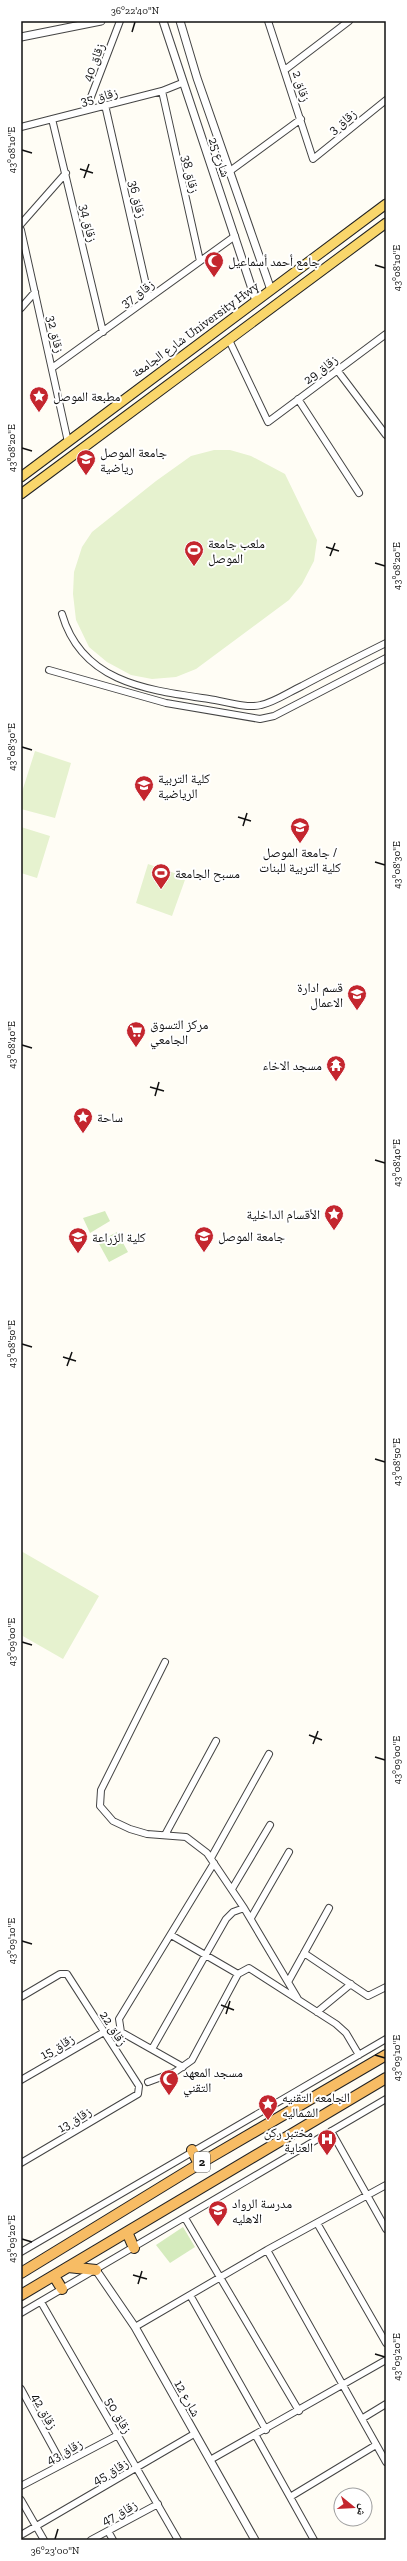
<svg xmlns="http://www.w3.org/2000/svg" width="407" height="2561" viewBox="0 0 407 2561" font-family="'Zilla Slab','Noto Naskh Arabic',serif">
	<rect width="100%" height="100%" fill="#fffdf5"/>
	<path fill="#d5ebbd" d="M105 1211 110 1221 90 1233 83 1218Z
		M117 1232 128 1252 109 1262 98 1242Z
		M183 2227 195 2247 170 2263 156 2245Z"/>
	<path fill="#e6f2cf" d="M214 450H230L251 456 285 474 317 540 314 561 302 584 289 600 196 669 176 677 152 679 131 675 107 662 89 647 76 620 73 594 74 572 82 547 92 532 156 481 191 456Z
		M35 751 71 763 55 818 21 809V795Z
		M21 827 50 836 37 878 21 873Z
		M148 864 186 877 172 916 136 903Z
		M21 1551 99 1596 63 1659 21 1635Z"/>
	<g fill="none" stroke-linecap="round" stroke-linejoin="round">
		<defs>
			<path id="minor" d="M268 21 313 159 386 100
				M286 69 349 21
				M162 91 200 261
				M105 105 149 298
				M86 110 120 21
				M52 119 103 332
				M21 127 162 91 182 83
				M230 171 301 119
				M21 224 66 173
				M21 230 68 442
				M21 308 35 292
				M229 340 268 422 386 334
				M52 368 235 236
				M337 370 386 435
				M298 399 359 493
				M62 614C82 683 148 690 209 699 224 701 246 709 261 705 275 702 289 692 302 686 330 671 358 657 386 643
				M49 670 166 703 260 719 274 716 386 658
				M165 1662 101 1790 100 1806 113 1821 130 1829 147 1834 186 1837 207 1853 244 1908 298 1999
				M165 1835 216 1741
				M211 1858 269 1754
				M232 1889 270 1825
				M251 1918 289 1852
				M171 1935 238 1974
				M304 1953 368 1996 386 1987
				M288 1982 329 1908
				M21 1997 60 1974H67L139 2086 138 2094 21 2163
				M317 2012 351 1984
				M152 2049 226 1919 233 1912 244 1908
				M183 2067 121 2032 119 2019 214 1863
				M21 2080 104 2032
				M148 2082 175 2072 192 2060 238 1974 249 1968 336 2024 346 2033 359 2055
				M331 2131 386 2229
				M185 2218 299 2411
				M317 2223 386 2343
				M267 2250 386 2462
				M21 2252 386 2039
				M190 2295 266 2430
				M41 2302 178 2540
				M21 2313 386 2099
				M135 2327 267 2250 386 2185
				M21 2389 62 2464
				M363 2418 386 2404
				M256 2436 314 2540
				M210 2460 386 2360
				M21 2486 118 2435
				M290 2497 376 2445
				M21 2500 44 2540
				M108 2531 113 2540
				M21 2535 194 2434
				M91 2540 158 2504"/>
			<path id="tertiary" d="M163 21 256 301
				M180 21 197 78 271 290
				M21 37 101 21
				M96 2270 135 2327 255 2540"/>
			<path id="primary" d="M21 477 386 204
				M21 494 386 223"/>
			<path id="trunk" d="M192 2150 199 2164
				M127 2232 134 2248
				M68 2267 96 2270
				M21 2273 199 2164 386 2055
				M54 2276 62 2289
				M21 2295 386 2078"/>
		</defs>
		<use href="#minor" stroke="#444" stroke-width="8"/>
		<use href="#tertiary" stroke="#444" stroke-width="9"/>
		<use href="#primary" stroke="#222" stroke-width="11"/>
		<use href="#trunk" stroke="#222" stroke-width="12"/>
		<use href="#minor" stroke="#fff" stroke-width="6"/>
		<use href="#tertiary" stroke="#fff" stroke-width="7"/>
		<use href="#primary" stroke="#f9d66b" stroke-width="9"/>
		<use href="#trunk" stroke="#f7bc64" stroke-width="10"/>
	</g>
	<path fill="none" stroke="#111" stroke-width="1.5" d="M132 32 135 22M22 150 32 153M80 169 93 173M84 178 89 164M375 265 385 268M22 448 32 451M326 547 339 551M330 556 335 543M375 563 385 566M22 747 32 750M238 817 251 821M243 826 247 813M375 862 385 865M22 1045 32 1048M150 1087 164 1091M155 1096 159 1082M375 1160 385 1163M22 1344 32 1347M63 1357 76 1361M67 1366 72 1352M375 1459 385 1462M22 1642 32 1645M309 1735 322 1740M313 1744 318 1731M375 1757 385 1760M22 1941 32 1944M221 2005 234 2010M226 2014 230 2001M375 2055 385 2058M22 2239 32 2242M133 2275 147 2279M138 2284 142 2271M375 2354 385 2357M55 2539 58 2529"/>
	<defs>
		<symbol id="mosque-pin" viewBox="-11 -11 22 30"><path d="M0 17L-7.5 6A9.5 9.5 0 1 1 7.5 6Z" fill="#c4262e" stroke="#fff"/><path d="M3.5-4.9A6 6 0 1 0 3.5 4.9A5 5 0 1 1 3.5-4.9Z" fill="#fff"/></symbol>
		<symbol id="sight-pin" viewBox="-11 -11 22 30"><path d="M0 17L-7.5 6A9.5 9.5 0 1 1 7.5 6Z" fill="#c4262e" stroke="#fff"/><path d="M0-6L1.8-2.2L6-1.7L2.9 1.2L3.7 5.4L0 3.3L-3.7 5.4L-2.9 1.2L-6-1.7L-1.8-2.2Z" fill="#fff"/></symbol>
		<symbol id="university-pin" viewBox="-11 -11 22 30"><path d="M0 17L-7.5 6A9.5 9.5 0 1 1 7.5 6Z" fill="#c4262e" stroke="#fff"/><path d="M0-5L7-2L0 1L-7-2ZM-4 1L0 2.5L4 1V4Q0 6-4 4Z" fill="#fff"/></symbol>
		<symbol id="stadium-pin" viewBox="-11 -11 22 30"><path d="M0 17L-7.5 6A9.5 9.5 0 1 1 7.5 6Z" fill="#c4262e" stroke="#fff"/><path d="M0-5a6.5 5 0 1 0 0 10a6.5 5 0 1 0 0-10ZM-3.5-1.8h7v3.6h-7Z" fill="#fff"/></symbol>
		<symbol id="supermarket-pin" viewBox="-11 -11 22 30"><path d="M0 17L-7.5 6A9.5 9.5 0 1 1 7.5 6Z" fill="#c4262e" stroke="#fff"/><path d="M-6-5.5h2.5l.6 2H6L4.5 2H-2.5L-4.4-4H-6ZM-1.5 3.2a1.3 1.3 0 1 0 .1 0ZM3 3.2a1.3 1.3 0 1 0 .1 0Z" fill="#fff"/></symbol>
		<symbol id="temple-pin" viewBox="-11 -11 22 30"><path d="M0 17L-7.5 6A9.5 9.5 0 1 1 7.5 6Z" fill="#c4262e" stroke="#fff"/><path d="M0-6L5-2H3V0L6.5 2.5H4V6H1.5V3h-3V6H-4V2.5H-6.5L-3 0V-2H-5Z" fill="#fff"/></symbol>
		<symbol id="hospital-pin" viewBox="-11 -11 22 30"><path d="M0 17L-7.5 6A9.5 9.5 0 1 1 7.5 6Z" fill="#c4262e" stroke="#fff"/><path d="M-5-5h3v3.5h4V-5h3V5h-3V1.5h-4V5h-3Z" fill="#fff"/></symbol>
		<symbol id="school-pin" viewBox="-11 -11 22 30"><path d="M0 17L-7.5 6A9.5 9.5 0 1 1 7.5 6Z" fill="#c4262e" stroke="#fff"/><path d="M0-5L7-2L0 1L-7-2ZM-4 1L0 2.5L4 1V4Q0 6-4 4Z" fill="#fff"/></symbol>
	</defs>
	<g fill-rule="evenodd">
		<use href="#mosque-pin" x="203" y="250" width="22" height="30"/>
		<use href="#sight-pin" x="28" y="385" width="22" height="30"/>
		<use href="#university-pin" x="75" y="448" width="22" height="30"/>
		<use href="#stadium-pin" x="183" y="539" width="22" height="30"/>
		<use href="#university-pin" x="133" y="774" width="22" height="30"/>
		<use href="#university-pin" x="289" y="816" width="22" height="30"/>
		<use href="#stadium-pin" x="150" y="862" width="22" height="30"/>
		<use href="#university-pin" x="346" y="983" width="22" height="30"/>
		<use href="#supermarket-pin" x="125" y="1020" width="22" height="30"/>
		<use href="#temple-pin" x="325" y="1054" width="22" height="30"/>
		<use href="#sight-pin" x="72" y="1106" width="22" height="30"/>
		<use href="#sight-pin" x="323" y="1203" width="22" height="30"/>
		<use href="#university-pin" x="193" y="1225" width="22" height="30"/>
		<use href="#university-pin" x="67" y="1226" width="22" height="30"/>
		<use href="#mosque-pin" x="158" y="2068" width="22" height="30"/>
		<use href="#sight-pin" x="257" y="2093" width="22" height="30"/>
		<use href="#hospital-pin" x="316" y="2128" width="22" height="30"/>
		<use href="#school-pin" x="207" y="2199" width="22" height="30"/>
	</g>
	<g text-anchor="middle" stroke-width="4" stroke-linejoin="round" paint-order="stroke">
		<rect fill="#fff" stroke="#585858" stroke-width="1" x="194" y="2152" width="16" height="20" rx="3"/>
		<g font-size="12" font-weight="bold" fill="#111">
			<text x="202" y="2166">2</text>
		</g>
		<g font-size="13" fill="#111" stroke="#fff">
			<text transform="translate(93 62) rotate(-69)" y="5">زقاق 40</text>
			<text transform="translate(302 86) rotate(73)" y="5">زقاق 2</text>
			<text transform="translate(99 96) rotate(-14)" y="5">زقاق 35</text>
			<text transform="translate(342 121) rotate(-39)" y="5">زقاق 3</text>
			<text transform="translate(220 157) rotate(71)" y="5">شارع 25</text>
			<text transform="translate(191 174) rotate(77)" y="5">زقاق 38</text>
			<text transform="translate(138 199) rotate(77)" y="5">زقاق 36</text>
			<text transform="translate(89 223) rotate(77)" y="5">زقاق 34</text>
			<text transform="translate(137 293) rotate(-36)" y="5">زقاق 37</text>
			<text transform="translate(195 329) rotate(-36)" y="5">شارع الجامعة University Hwy</text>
			<text transform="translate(56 334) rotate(77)" y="5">زقاق 32</text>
			<text transform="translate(320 369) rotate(-37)" y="5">زقاق 29</text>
			<text transform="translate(114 2028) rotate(57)" y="5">زقاق 22</text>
			<text transform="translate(57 2046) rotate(-30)" y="5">زقاق 15</text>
			<text transform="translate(74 2119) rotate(-31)" y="5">زقاق 13</text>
			<text transform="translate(188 2398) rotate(61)" y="5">شارع 12</text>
			<text transform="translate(45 2411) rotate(61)" y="5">زقاق 42</text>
			<text transform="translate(119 2415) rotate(60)" y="5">زقاق 50</text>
			<text transform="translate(64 2451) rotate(-28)" y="5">زقاق 43</text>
			<text transform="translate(110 2471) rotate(-30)" y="5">زقاق 45</text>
			<text transform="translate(119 2512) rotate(-28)" y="5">زقاق 47</text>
		</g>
		<g font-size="13" fill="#111" stroke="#fff" text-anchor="start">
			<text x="228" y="266">جامع أحمد أسماعيل</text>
			<text x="53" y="401">مطبعة الموصل</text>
			<text x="100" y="457">جامعة الموصل<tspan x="100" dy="15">رياضية</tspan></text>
			<text x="208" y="548">ملعب جامعة<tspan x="208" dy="15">الموصل</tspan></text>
			<text x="158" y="783">كلية التربية<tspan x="158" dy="15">الرياضية</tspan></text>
			<text x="300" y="857" text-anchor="middle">جامعة الموصل /<tspan x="300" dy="15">كلية التربية للبنات</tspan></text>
			<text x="175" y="878">مسبح الجامعة</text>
			<text x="343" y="992" text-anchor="end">قسم ادارة<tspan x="343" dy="15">الاعمال</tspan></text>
			<text x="150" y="1029">مركز التسوق<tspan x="150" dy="15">الجامعي</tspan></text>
			<text x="322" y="1070" text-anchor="end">مسجد الاخاء</text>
			<text x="97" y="1122">ساحة</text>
			<text x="320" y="1219" text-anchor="end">الأقسام الداخلية</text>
			<text x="218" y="1241">جامعة الموصل</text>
			<text x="92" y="1242">كلية الزراعة</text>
			<text x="183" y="2077">مسجد المعهد<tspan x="183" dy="15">التقني</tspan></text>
			<text x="282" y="2102">الجامعه التقنيه<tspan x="282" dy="15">الشماليه</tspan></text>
			<text x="313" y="2137" text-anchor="end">مختبر ركن<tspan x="313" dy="15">العناية</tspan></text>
			<text x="232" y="2208">مدرسة الرواد<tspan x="232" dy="15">الاهليه</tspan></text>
		</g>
	</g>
	<rect width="407" height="2561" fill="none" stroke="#ffffff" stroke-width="44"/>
	<g transform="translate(353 2507) rotate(108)"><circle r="19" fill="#ffffff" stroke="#a0a0a0"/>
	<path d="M0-3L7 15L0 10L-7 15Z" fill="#c4262e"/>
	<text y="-6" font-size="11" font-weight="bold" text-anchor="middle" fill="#111111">ش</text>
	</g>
	<rect x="22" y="22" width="363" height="2517" fill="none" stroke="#111" stroke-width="1.5"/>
	<g font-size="10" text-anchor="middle" fill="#111">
		<text x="135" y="14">36°22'40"N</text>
		<text transform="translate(11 150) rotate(-90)" y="4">43°08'10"E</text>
		<text transform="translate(396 268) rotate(-90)" y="4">43°08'10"E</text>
		<text transform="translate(11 448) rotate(-90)" y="4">43°08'20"E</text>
		<text transform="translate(396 566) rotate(-90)" y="4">43°08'20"E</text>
		<text transform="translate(11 747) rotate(-90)" y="4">43°08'30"E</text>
		<text transform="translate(396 865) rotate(-90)" y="4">43°08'30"E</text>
		<text transform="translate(11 1045) rotate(-90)" y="4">43°08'40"E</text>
		<text transform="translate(396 1163) rotate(-90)" y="4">43°08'40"E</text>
		<text transform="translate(11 1344) rotate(-90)" y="4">43°08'50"E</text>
		<text transform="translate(396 1462) rotate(-90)" y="4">43°08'50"E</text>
		<text transform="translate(11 1642) rotate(-90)" y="4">43°09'00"E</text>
		<text transform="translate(396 1760) rotate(-90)" y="4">43°09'00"E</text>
		<text transform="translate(11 1941) rotate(-90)" y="4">43°09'10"E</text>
		<text transform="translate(396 2058) rotate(-90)" y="4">43°09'10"E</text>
		<text transform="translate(11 2239) rotate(-90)" y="4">43°09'20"E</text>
		<text transform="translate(396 2357) rotate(-90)" y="4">43°09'20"E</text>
		<text x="55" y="2554">36°23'00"N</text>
	</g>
</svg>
